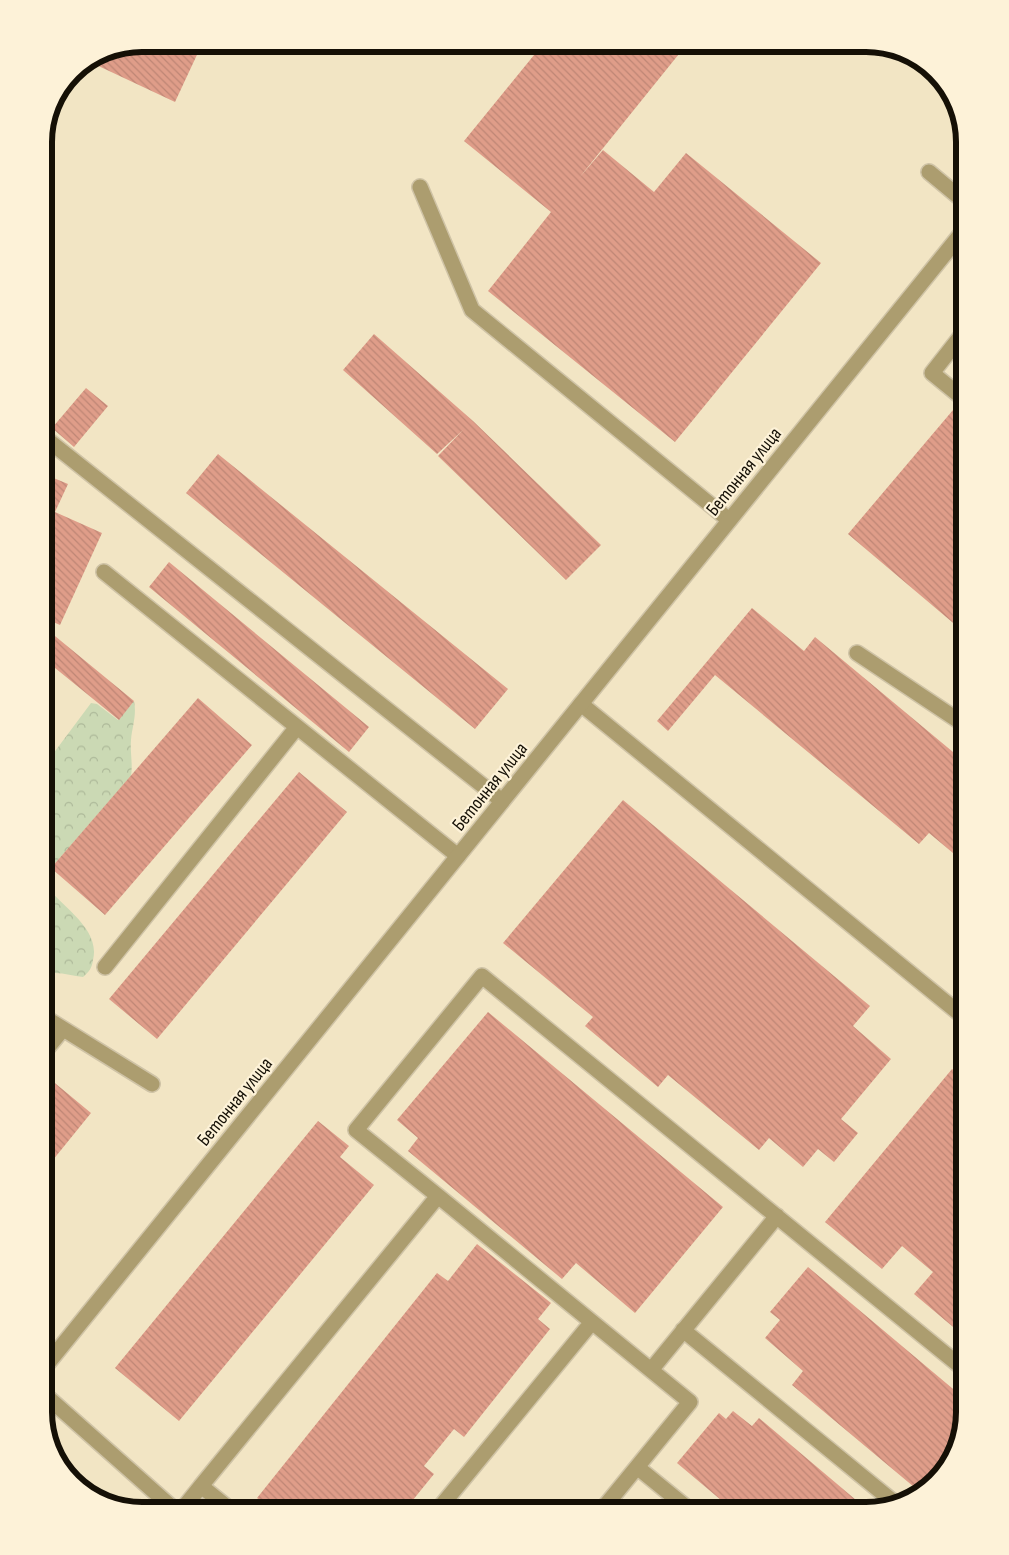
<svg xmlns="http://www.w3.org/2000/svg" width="1009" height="1555" viewBox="0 0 1009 1555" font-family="'Sofia Sans Condensed',sans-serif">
	<defs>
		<pattern id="forest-crowns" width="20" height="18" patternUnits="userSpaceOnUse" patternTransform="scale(1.25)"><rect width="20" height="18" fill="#cbd9b4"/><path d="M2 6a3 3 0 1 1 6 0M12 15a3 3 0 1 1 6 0" fill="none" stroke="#adb999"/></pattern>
		<pattern id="building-back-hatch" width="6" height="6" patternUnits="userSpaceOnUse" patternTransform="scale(1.25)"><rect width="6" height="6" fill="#df9d89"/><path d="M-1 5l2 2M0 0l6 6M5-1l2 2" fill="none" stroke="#be8675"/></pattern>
	</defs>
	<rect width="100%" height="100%" fill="#f2e5c4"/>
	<path fill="url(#forest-crowns)" d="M134 701C137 715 132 727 131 740 130 753 133 764 131 776L51 868 44 854V766L91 703 97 704 118 720Z
		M44 883C60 906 101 928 93 960 92 968 89 972 83 977 70 976 57 970 44 975Z"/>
	<path fill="url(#building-back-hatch)" d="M143 44H202L175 102 90 62 105 51Z
		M543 44H687L579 178 603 150 654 192 686 153 821 263 675 442 488 291 551 212 464 141Z
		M374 334 473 421 601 545 566 580 438 456 463 430 437 454 343 370Z
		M86 388 108 406 74 447 52 428Z
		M953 410 965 420V633L848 534Z
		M218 454 508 689 475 729 186 493Z
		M44 474 68 484 55 512 102 533 60 625 44 618Z
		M169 562 369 727 349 752 149 587Z
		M752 608 804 651 815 637 965 762V863L929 833 919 844 715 675 668 731 657 721Z
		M44 627 134 701 119 720 44 659Z
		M198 698 252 745 105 915 51 868Z
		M299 772 347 812 157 1039 109 999Z
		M623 800 870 1006 853 1026 891 1059 841 1119 858 1133 834 1162 818 1149 803 1167 769 1138 759 1150 668 1075 658 1087 585 1026 593 1017 503 943Z
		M488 1012 723 1207 635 1313 576 1263 562 1279 408 1151 418 1138 397 1120Z
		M952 1069 965 1080V1337L914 1294 933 1272 902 1246 882 1269 825 1222Z
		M44 1074 91 1113 44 1171Z
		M318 1121 349 1146 340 1157 374 1185 179 1421 115 1368Z
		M477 1244 551 1303 538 1319 550 1329 464 1437 454 1429 424 1466 434 1474 404 1511H274L257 1498 437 1273 448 1281Z
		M808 1267 965 1399V1412L952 1462 920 1492 792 1385 803 1371 765 1338 780 1320 770 1312Z
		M733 1411 752 1426 759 1418 869 1511H734L677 1463 719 1413 726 1419Z
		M641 1506 648 1511H637Z"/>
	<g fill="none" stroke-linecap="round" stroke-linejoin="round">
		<defs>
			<path id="service" d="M929 172 965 202
				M420 187 472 310 729 520
				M965 400 932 373 965 331
				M44 437 502 801
				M104 572 458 856
				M857 653 965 725
				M581 704 965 1018
				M105 967 297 727
				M44 1017 152 1084
				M44 1052 63 1029
				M438 1196 356 1130 482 976 965 1370
				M592 1322 690 1402 637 1467
				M683 1330 896 1504
				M651 1370 777 1216
				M44 1394 176 1511
				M181 1511 201 1486
				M232 1511 201 1486 438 1196 592 1322 437 1511
				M601 1511 637 1467 691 1511"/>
			<path id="minor" d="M44 1368 965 229"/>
		</defs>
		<use href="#service" stroke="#cfc3a6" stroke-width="18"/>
		<use href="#minor" stroke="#cfc3a6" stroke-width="18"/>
		<use href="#service" stroke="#ac9d6f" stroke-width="15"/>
		<use href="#minor" stroke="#ac9d6f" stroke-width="15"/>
	</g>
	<g text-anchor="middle" stroke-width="4.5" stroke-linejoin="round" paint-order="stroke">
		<g font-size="19" fill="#151006" stroke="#fdf2d8">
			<text transform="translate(743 471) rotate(-51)" y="7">Бетонная улица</text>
			<text transform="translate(489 786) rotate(-51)" y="7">Бетонная улица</text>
			<text transform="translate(234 1101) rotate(-51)" y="7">Бетонная улица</text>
		</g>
	</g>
	<path d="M0 0H1009V1555H0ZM142 52H866A90 90 0 0 1 956 142V1412A90 90 0 0 1 866 1502H142A90 90 0 0 1 52 1412V142A90 90 0 0 1 142 52Z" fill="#fdf2d8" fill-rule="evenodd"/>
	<path fill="none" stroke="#151006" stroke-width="6" d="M142 52H866A90 90 0 0 1 956 142V1412A90 90 0 0 1 866 1502H142A90 90 0 0 1 52 1412V142A90 90 0 0 1 142 52Z"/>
</svg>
